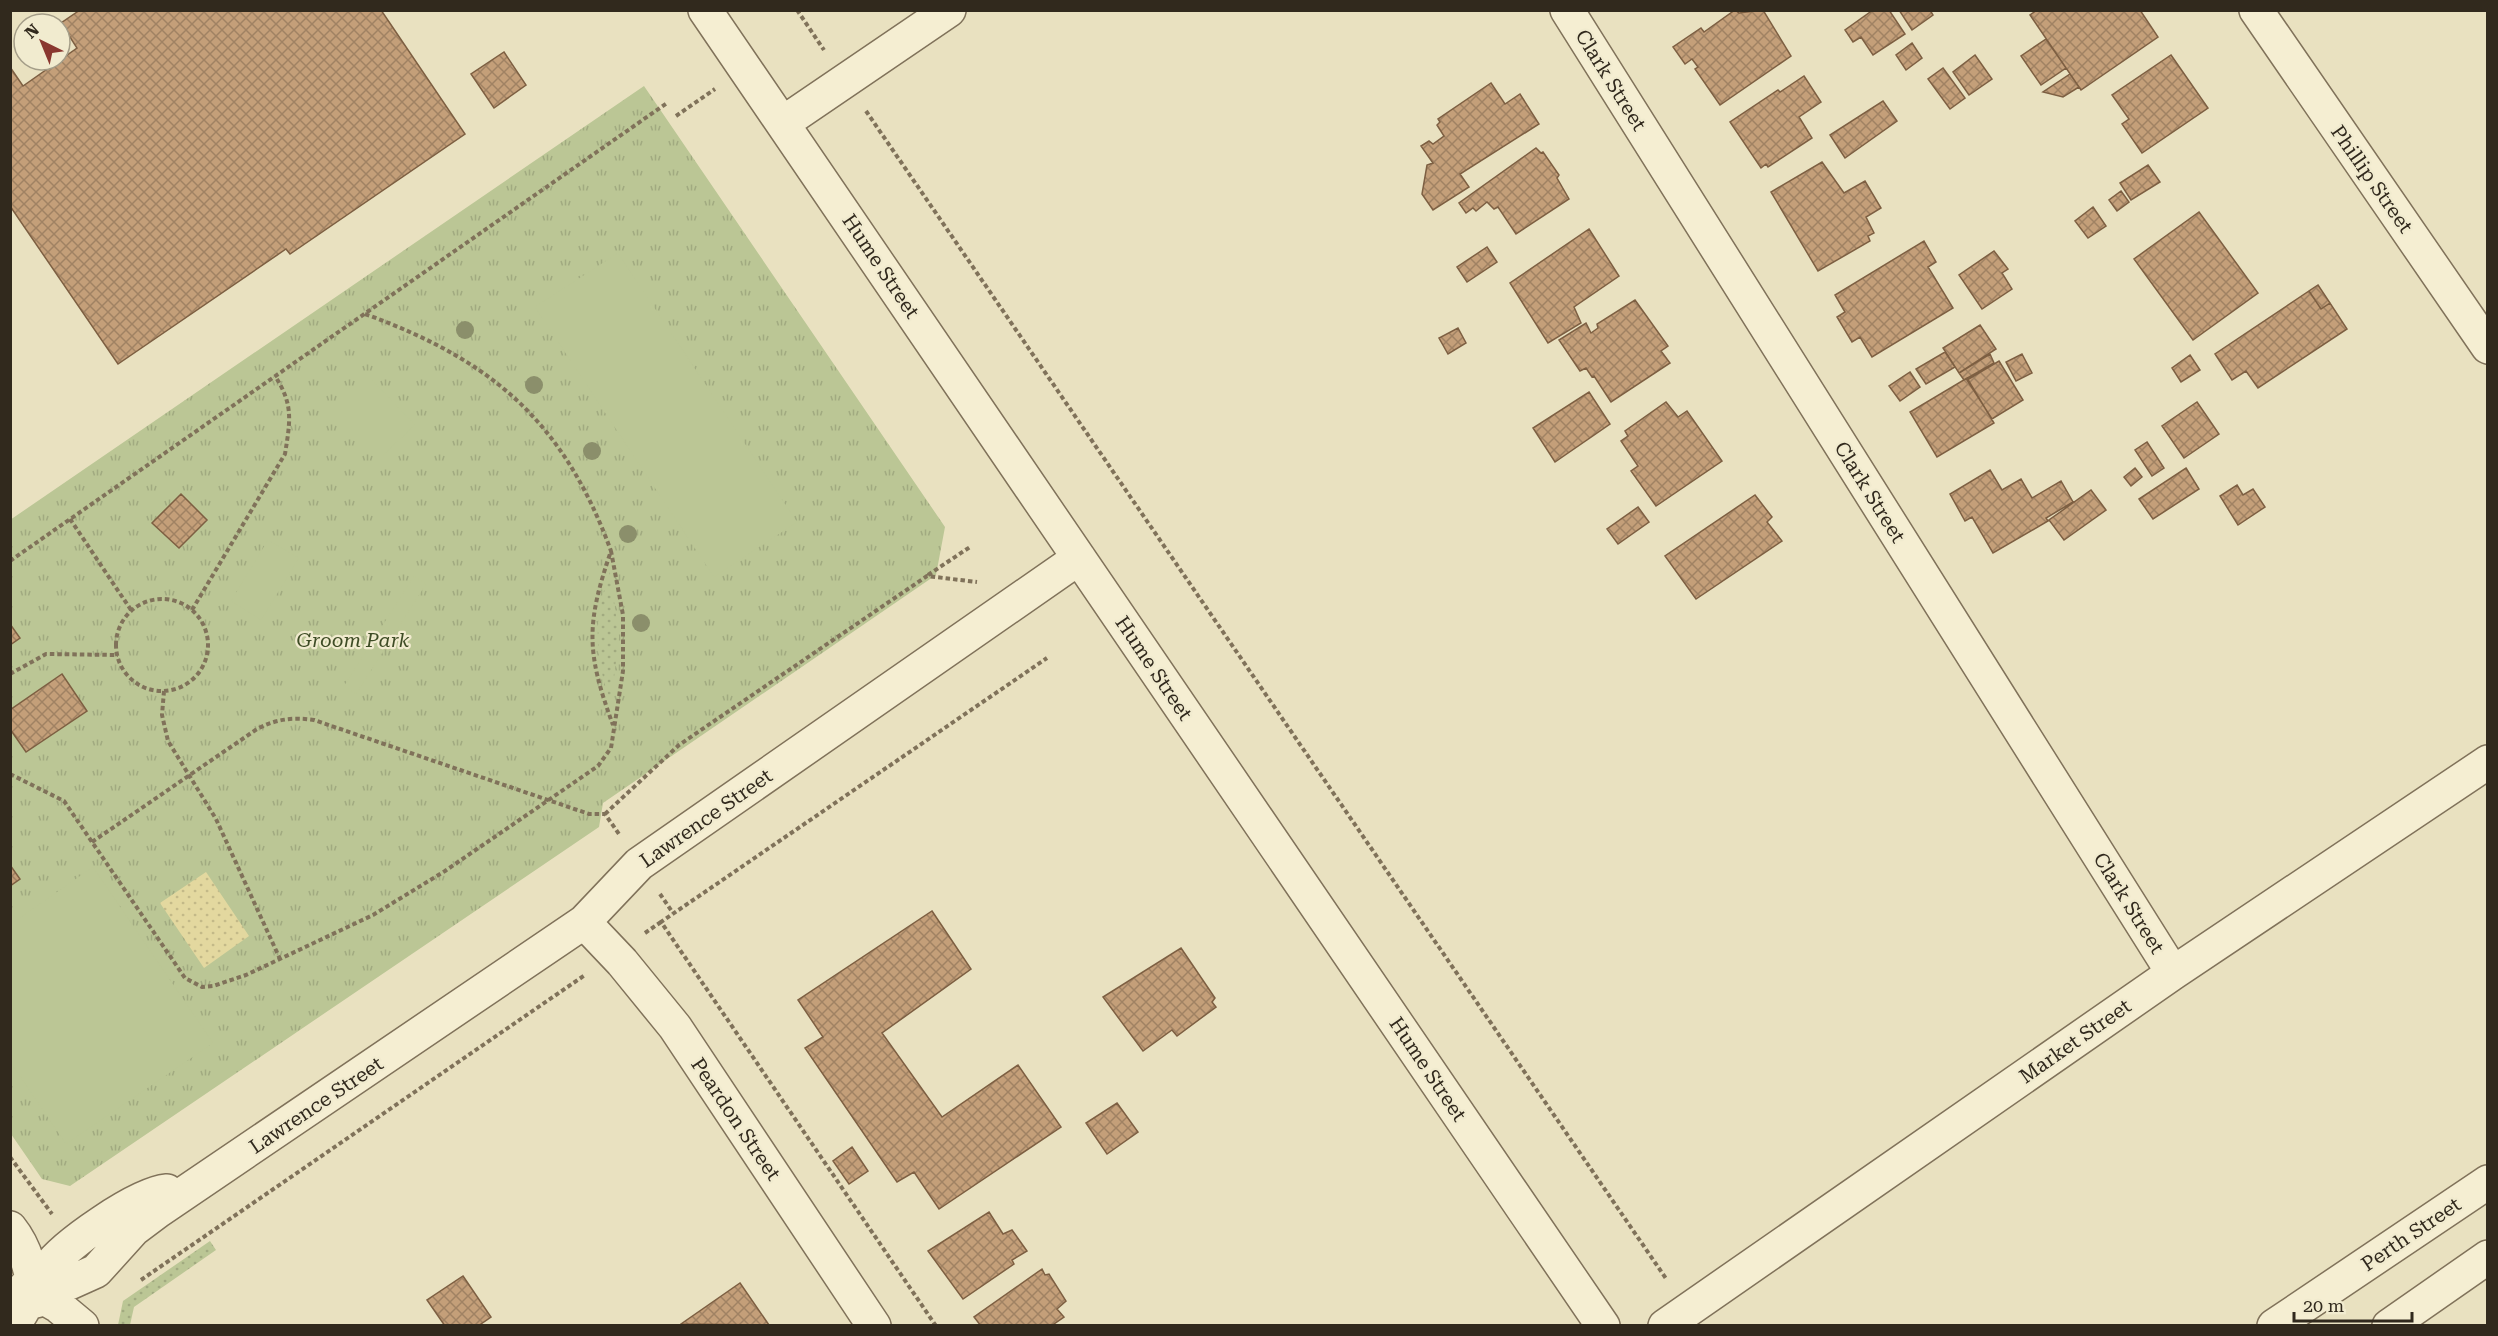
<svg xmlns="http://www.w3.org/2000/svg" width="2498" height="1336" viewBox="0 0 2498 1336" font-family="'Roboto Serif',serif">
	<defs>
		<pattern id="grass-tufts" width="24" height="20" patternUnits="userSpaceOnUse" patternTransform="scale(1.5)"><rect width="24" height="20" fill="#bbc695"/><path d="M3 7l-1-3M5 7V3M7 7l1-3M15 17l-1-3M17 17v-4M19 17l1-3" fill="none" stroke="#a1aa80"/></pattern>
		<pattern id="sand-dots" width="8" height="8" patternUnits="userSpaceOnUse" patternTransform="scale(1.5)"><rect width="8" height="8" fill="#e3d89f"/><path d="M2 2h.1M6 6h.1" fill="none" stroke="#c3b988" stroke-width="1.8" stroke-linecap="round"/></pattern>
		<pattern id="garden-dots" width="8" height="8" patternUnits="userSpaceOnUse" patternTransform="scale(1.5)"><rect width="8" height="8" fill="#bbc695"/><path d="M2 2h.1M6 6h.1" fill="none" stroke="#a1aa80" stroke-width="1.8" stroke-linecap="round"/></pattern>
		<pattern id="building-cross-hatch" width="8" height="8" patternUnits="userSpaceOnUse" patternTransform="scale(1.5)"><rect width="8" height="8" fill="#c49f79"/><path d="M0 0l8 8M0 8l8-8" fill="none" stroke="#a08263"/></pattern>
	</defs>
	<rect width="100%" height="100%" fill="#e9e1c0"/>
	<path fill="url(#grass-tufts)" d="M644 86 945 527 936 575 603 803 599 827 70 1186 42 1179 11 1134 10 520Z"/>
	<path fill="url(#sand-dots)" d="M206 872 249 936 204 968 160 903Z"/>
	<path fill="url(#garden-dots)" d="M610 572 619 637 611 702C594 658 593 617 610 572Z
		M210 1241 216 1250 134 1307 130 1325H118L123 1301Z"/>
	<path fill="#bbc695" d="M618 253 797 522 714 577 535 307Z
		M372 380 415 425 383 455 340 412Z
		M268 540 299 558 261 620 231 601Z
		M414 576 426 584 356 694 344 686Z
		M93 867 213 1043 66 1144 11 1063V924Z"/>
	<path fill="url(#building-cross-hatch)" stroke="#7d5f42" stroke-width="1.5" d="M80 10H381L465 134 290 254 286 249 118 364 10 206V67L23 86 77 48 61 23Z
		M1735 10 1739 13 1763 10 1791 56 1720 105 1695 69 1698 67 1692 59 1685 64 1673 47 1701 28 1704 32Z
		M1873 10H1889L1905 34 1873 55 1861 37 1853 42 1845 30Z
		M1899 10H1930L1933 15 1912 30Z
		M2037 10H2140L2158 37 2081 90 2030 15Z
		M2046 39 2066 68 2041 85 2021 56Z
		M1912 43 1922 58 1906 70 1896 55Z
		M504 52 526 85 494 108 471 74Z
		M1975 55 1992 79 1969 95 1953 72Z
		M2171 55 2208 108 2142 153 2122 124 2129 119 2112 95Z
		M1943 68 1965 98 1950 109 1928 79Z
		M2070 74 2079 87 2063 97 2043 92Z
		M1804 76 1821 102 1799 117 1812 138 1768 167 1766 164 1761 168 1730 122 1778 90 1780 92Z
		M1491 83 1505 104 1520 94 1539 124 1460 174 1469 187 1433 210 1422 194 1427 165 1433 163 1421 146 1429 141 1433 144 1444 136 1437 125 1440 122 1438 119Z
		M1883 101 1897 121 1845 158 1830 135Z
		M1536 148 1541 153 1543 152 1559 175 1557 178 1569 199 1516 234 1498 207 1494 209 1487 202 1476 211 1473 208 1466 213 1459 203Z
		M1822 162 1844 193 1865 181 1881 208 1866 217 1874 233 1868 236 1870 241 1818 271 1771 192Z
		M2148 165 2160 182 2131 200 2120 183Z
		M2121 191 2129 202 2117 211 2109 200Z
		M2093 207 2106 226 2088 238 2075 221Z
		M2199 212 2258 293 2193 340 2134 259Z
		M1589 229 1619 276 1574 307 1581 323 1548 343 1510 283Z
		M1924 241 1936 262 1928 267 1953 308 1872 357 1860 337 1852 342 1837 317 1845 312 1835 295Z
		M1487 247 1497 262 1467 282 1457 267Z
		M1994 251 2008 269 2002 273 2012 289 1982 309 1959 275Z
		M2318 285 2330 303 2321 309 2309 291Z
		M2309 291 2321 309 2330 303 2347 329 2258 388 2246 371 2232 380 2215 354Z
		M1635 300 1668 346 1661 351 1670 363 1611 402 1594 376 1592 377 1586 368 1580 371 1559 340 1586 323 1591 333 1598 328 1597 324Z
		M1980 325 1996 349 1959 373 1943 348Z
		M1458 328 1466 343 1448 354 1439 338Z
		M1945 352 1955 367 1926 384 1916 369Z
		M1990 354 1994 363 1964 380 1959 373Z
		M2022 354 2032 373 2016 381 2006 362Z
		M2190 355 2200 370 2181 382 2172 368Z
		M1999 361 2023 400 1992 419 1967 380Z
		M1910 372 1920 387 1900 401 1889 386Z
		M1967 378 1994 423 1937 457 1910 412Z
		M1589 392 1610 424 1555 462 1533 428Z
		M1666 402 1678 417 1687 411 1722 461 1656 506 1631 471 1638 466 1621 441 1628 436 1625 431Z
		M2197 402 2219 434 2184 458 2162 426Z
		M2147 442 2164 468 2152 476 2135 450Z
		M2135 468 2142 477 2131 486 2124 477Z
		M2186 468 2199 489 2153 519 2139 499Z
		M1990 470 2002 490 2021 479 2032 498 2061 481 2073 502 2046 518 2048 521 1993 553 1972 517 1965 521 1950 494Z
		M2237 485 2243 495 2253 489 2265 507 2238 525 2220 496Z
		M2091 490 2106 510 2064 540 2049 520Z
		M181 494 207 520 179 548 152 523Z
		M1755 495 1772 517 1767 522 1782 541 1696 599 1665 556Z
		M1638 507 1649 522 1618 544 1607 529Z
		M10 624 20 638 10 645Z
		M62 674 87 711 26 752 10 729V710Z
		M10 865 20 879 10 886Z
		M932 911 971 969 882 1033 942 1117 1018 1065 1061 1127 939 1209 914 1172 897 1182 805 1048 823 1037 798 1000Z
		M1181 948 1215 998 1212 1002 1216 1007 1177 1036 1172 1030 1143 1051 1103 997Z
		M1117 1103 1138 1132 1107 1154 1086 1123Z
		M852 1147 868 1171 849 1184 833 1161Z
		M989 1212 1003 1234 1012 1230 1027 1251 1012 1260 1014 1264 963 1299 928 1251Z
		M1042 1269 1045 1275 1049 1274 1066 1301 1057 1309 1064 1317 1051 1326H981L974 1317Z
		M463 1276 491 1317 478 1326H445L427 1300Z
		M740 1283 769 1325 681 1324Z"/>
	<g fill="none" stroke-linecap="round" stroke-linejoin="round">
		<defs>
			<path id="minor" d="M705 10 1603 1326
				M1567 10 2173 973
				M2256 10 2488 347
				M783 123 949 10
				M584 922 622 962 675 1027 874 1326
				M10 1228C27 1249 32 1275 36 1301
				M25 1287 58 1306 82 1326
				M10 1296 56 1289 96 1271 134 1229 158 1211 584 922 639 864 1079 558
				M13 1326C26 1308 35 1287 47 1269 64 1245 137 1194 167 1191
				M1665 1326 2173 973 2488 762
				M2274 1326 2488 1182
				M2389 1326 2488 1257"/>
		</defs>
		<use href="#minor" stroke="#80725a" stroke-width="36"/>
		<path stroke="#80725a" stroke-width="4" stroke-dasharray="4.5 3" stroke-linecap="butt" d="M797 10 824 50
			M866 111 1667 1280
			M676 116 715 89
			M365 314C492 360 564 422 611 551
			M70 519 131 610
			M10 561 667 103
			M928 575 970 547
			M116 645a46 46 0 1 1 92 0a46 46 0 1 1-92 0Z
			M192 610 285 454C290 422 294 405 275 376
			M10 674 46 654 118 655
			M164 691 162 715 168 741 216 819 280 959
			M10 774 64 801 185 978 202 987 213 986 246 975 373 915 445 871 598 766 611 748 623 671V615L611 551C586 624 586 652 613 725
			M605 814 679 745 927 576 977 582
			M92 842 257 729C276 719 293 717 314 720L589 814H605L619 834
			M660 894 673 913
			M645 933 661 922
			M10 1157 52 1214
			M141 1280 585 975
			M936 1326 661 922 1047 658"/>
		<use href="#minor" stroke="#f5eed2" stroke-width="33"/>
	</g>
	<g fill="#8b8f6b">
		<circle cx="465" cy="330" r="9"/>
		<circle cx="534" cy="385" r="9"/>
		<circle cx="592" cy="451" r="9"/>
		<circle cx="628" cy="534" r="9"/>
		<circle cx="641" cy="623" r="9"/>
	</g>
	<g text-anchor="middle" stroke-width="4.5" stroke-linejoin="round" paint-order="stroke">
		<g font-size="20" fill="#31291d" stroke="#f1ebcf">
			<text transform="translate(1611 80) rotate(58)" y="7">Clark Street</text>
			<text transform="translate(2372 179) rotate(55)" y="7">Phillip Street</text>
			<text transform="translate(881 266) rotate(56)" y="7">Hume Street</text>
			<text transform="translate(1870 492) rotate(58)" y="7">Clark Street</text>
			<text transform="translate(1154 668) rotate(56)" y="7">Hume Street</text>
			<text transform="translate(706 818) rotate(-35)" y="7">Lawrence Street</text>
			<text transform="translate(2129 903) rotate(58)" y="7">Clark Street</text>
			<text transform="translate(2075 1041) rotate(-35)" y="7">Market Street</text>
			<text transform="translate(1428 1069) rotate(56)" y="7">Hume Street</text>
			<text transform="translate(316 1105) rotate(-34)" y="7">Lawrence Street</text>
			<text transform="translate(736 1119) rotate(56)" y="7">Peardon Street</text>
			<text transform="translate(2411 1234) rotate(-34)" y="7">Perth Street</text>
		</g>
		<g font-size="20" font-style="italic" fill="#3e4c25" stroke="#f1ebcf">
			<text x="353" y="647">Groom Park</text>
		</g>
	</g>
	<rect width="2498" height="1336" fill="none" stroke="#31291d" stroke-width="24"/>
	<g transform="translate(42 42) rotate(317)"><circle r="28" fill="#f1ebcf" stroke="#a49d88" stroke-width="1.5"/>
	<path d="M0-4.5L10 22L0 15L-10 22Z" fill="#8a372f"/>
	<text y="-9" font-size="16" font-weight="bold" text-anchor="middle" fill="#31291d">N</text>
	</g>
	<path d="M2294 1312v9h118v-9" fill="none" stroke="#31291d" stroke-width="3"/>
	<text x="2303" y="1312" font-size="18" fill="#31291d" stroke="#f1ebcf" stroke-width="4.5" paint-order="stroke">20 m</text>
</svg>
